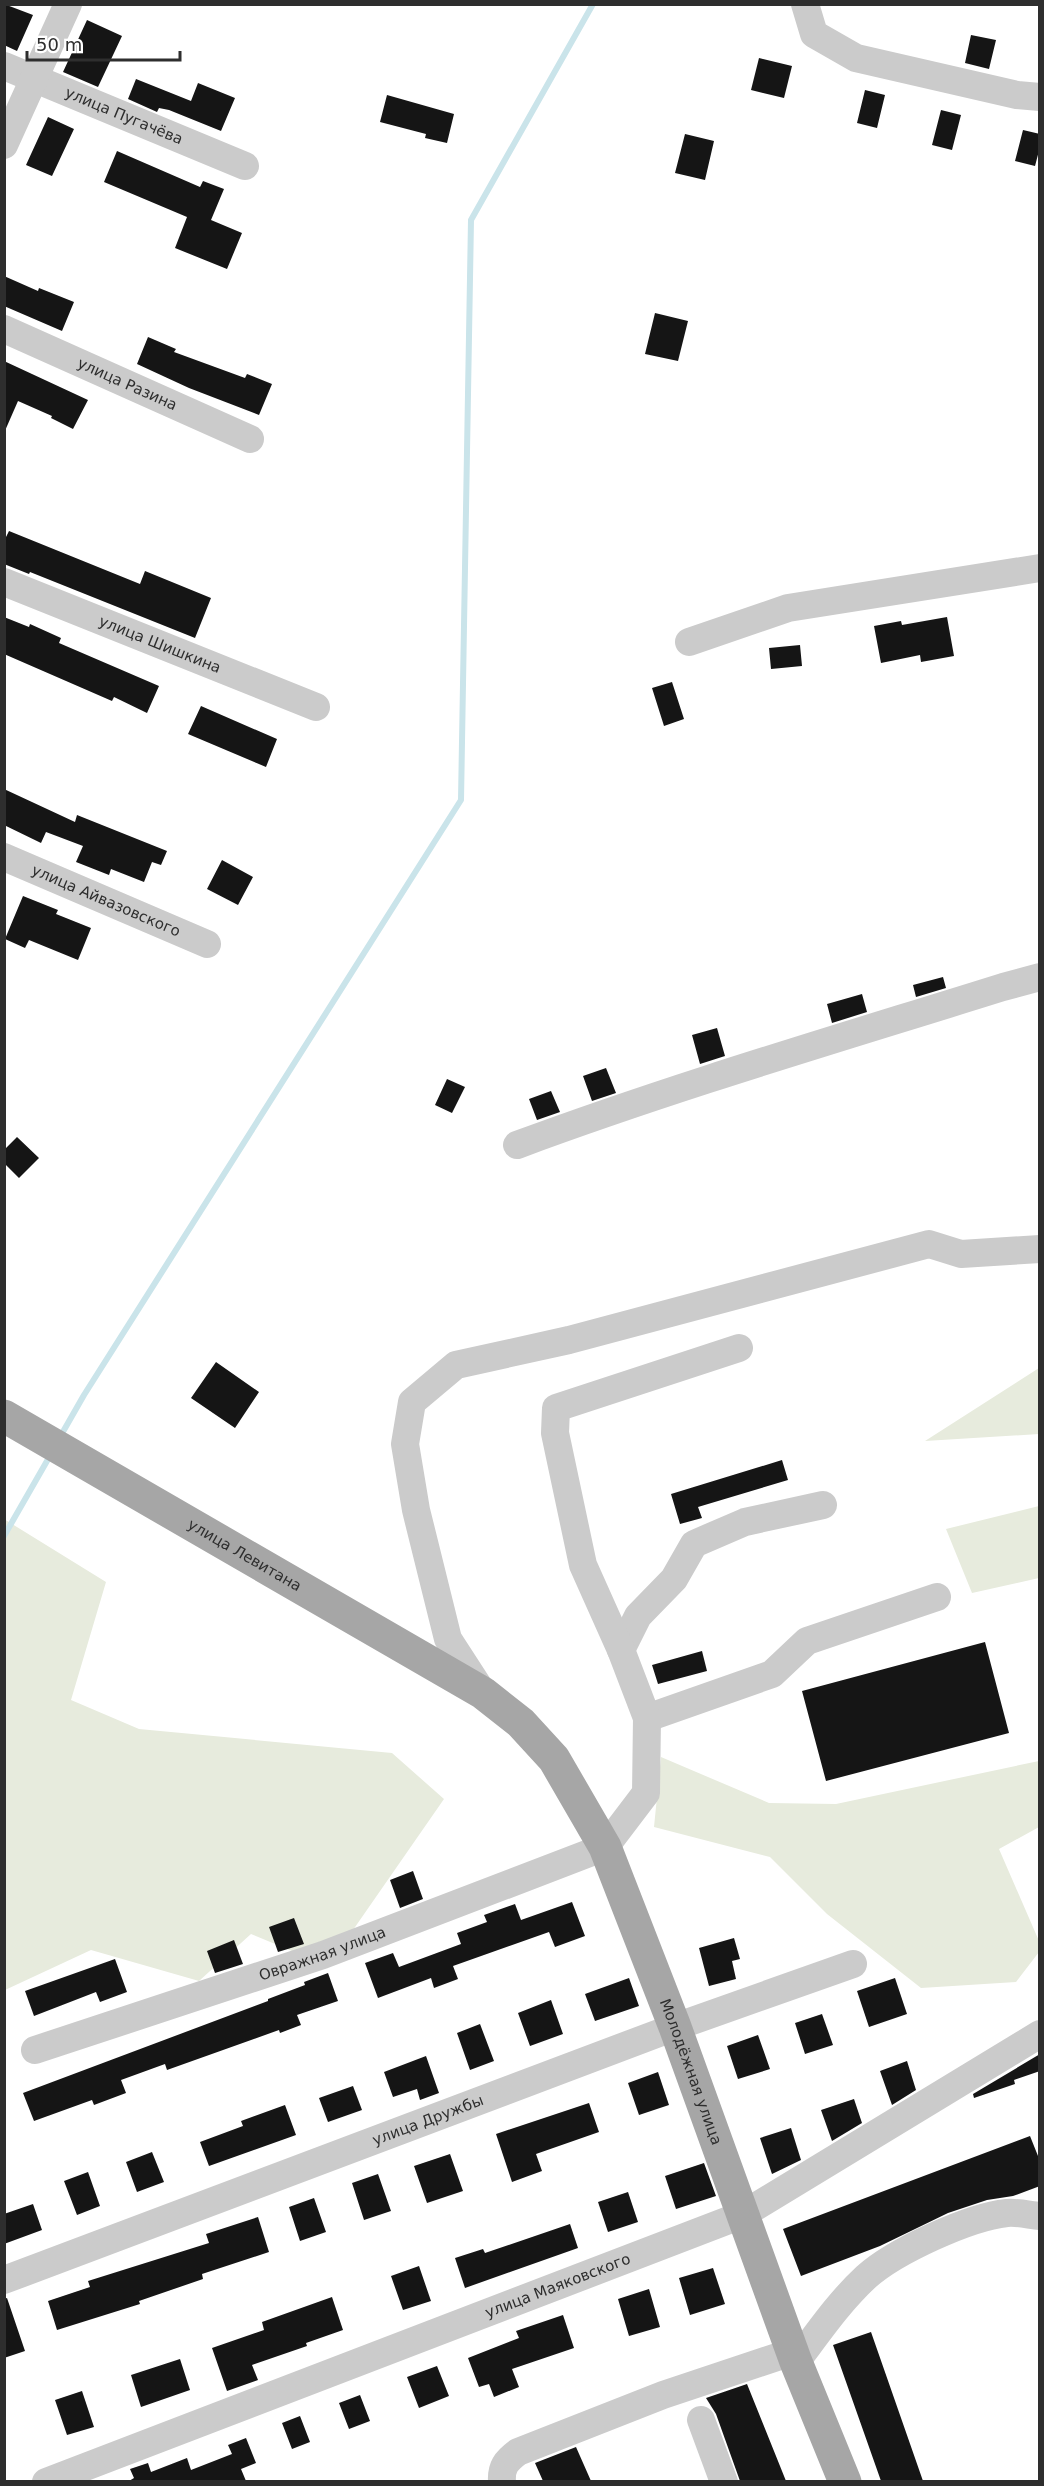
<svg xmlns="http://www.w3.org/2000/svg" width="1044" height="2486" viewBox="0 0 1044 2486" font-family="'DejaVu Sans',sans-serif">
	<rect width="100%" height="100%" fill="#fff"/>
	<path fill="#e7ebdd" d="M1039 1368V1434L925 1441Z
		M1039 1506V1578L972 1593 946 1529Z
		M4 1519 106 1582 71 1700 139 1729 392 1753 444 1799 328 1966 251 1934 199 1981 91 1950 5 1990Z
		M661 1757 769 1803 836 1804 1039 1761V1827L999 1849 1039 1941V1952L1016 1982 921 1988 827 1914 770 1857 654 1827Z"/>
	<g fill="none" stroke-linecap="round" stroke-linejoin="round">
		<path stroke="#cae4ea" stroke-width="6" d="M60 1437 84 1395 461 800 471 220 593 4
			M4 1536 51 1454"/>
	</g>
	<path fill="#151515" d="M4 4 33 15 17 51 4 45Z
		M87 20 122 36 98 87 63 72Z
		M971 35 996 40 989 69 965 63Z
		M759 58 792 66 784 98 751 90Z
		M136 79 191 101 198 83 235 98 221 131 169 110 159 108 157 112 128 99Z
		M865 90 885 95 877 128 857 123Z
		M387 95 454 114 447 143 425 138 426 134 380 122Z
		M941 110 961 115 952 150 932 145Z
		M48 117 74 129 52 176 26 165Z
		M1023 130 1040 134V147L1035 166 1015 161Z
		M685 134 714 141 705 180 675 173Z
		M117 151 200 187 203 181 224 189 211 220 242 233 227 269 175 248 187 217 104 182Z
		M4 276 38 291 39 288 74 302 62 331 4 306Z
		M655 313 688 321 678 361 645 354Z
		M148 337 176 349 174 352 245 378 247 374 272 384 259 415 189 388 137 364Z
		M4 361 88 400 73 429 51 418 52 416 18 401 4 433Z
		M9 531 140 584 145 571 211 598 195 638 30 572 29 574 4 564V541Z
		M4 617 29 627 30 624 61 638 59 643 159 686 147 713 114 697 112 701 4 654Z
		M947 617 954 656 921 662 920 655 881 663 874 626 901 621 902 625Z
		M800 645 802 666 771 669 769 648Z
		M672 682 684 719 664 726 652 688Z
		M201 706 277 739 266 767 188 734Z
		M4 789 75 822 77 815 167 851 161 865 152 862 144 882 111 869 109 875 76 862 83 846 46 832 41 843 4 825Z
		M222 860 253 877 238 905 207 889Z
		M23 896 58 910 56 914 91 928 78 960 29 940 25 948 5 939Z
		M943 977 946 988 916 997 913 985Z
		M862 994 867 1012 832 1023 827 1004Z
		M717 1028 725 1056 700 1064 692 1035Z
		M606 1068 616 1093 592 1101 583 1076Z
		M447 1079 465 1087 452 1113 435 1105Z
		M551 1091 560 1112 537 1120 529 1099Z
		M17 1137 39 1158 19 1178 4 1163V1150Z
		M216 1362 259 1392 235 1428 191 1398Z
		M782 1460 788 1480 698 1507 702 1518 680 1524 671 1494Z
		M985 1642 1009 1733 826 1781 802 1691Z
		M702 1651 707 1671 658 1684 652 1665Z
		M413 1871 423 1899 400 1908 390 1880Z
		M572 1902 585 1936 555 1947 549 1932 453 1966 458 1979 434 1988 431 1978 378 1998 365 1963 393 1953 399 1967 461 1944 457 1933 487 1922 484 1915 515 1904 521 1920Z
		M294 1918 304 1944 278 1952 269 1927Z
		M734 1938 740 1959 732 1961 736 1979 709 1986 699 1948Z
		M234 1940 243 1964 215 1973 207 1951Z
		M115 1959 127 1992 100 2002 96 1992 34 2016 25 1991Z
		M328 1973 338 2001 297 2015 301 2025 280 2033 279 2030 167 2070 165 2064 121 2080 126 2093 94 2105 92 2100 34 2121 23 2093 268 2001V1999L305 1985 304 1982Z
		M629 1978 639 2006 595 2021 585 1994Z
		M895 1978 907 2014 869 2027 857 1991Z
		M551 2000 563 2034 530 2046 518 2013Z
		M822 2014 833 2045 805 2054 795 2023Z
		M480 2024 494 2061 470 2070 457 2033Z
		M758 2035 770 2069 738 2079 727 2046Z
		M1040 2054V2071L1014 2080 1015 2084 974 2098 973 2094Z
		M426 2056 439 2093 420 2100 417 2089 393 2097 384 2072Z
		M907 2061 916 2090 892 2105 880 2071Z
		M658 2072 669 2105 639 2115 628 2083Z
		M353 2086 362 2110 328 2122 319 2098Z
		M854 2099 862 2123 832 2141 821 2110Z
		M589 2103 599 2132 536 2154 542 2171 512 2182 496 2134Z
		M285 2105 296 2135 209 2166 200 2142 243 2126 241 2121Z
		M791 2128 801 2160 772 2174 760 2138Z
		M1030 2136 1040 2161V2186L1013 2196 987 2200 948 2213 880 2246 801 2276 783 2229Z
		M152 2152 164 2182 137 2192 126 2162Z
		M450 2154 463 2191 427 2203 414 2166Z
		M704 2163 716 2196 676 2209 665 2176Z
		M88 2172 100 2206 77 2215 64 2181Z
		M378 2174 391 2211 364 2220 352 2183Z
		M628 2192 638 2222 608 2232 598 2202Z
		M314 2198 326 2232 300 2241 289 2207Z
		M33 2204 42 2230 4 2244V2214Z
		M258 2217 269 2252 202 2274 203 2279 139 2301 140 2304 57 2330 48 2301 90 2287 88 2281 209 2243 206 2234Z
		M570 2224 578 2248 465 2288 455 2258 483 2249 485 2253Z
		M419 2266 431 2301 403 2310 391 2276Z
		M713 2268 725 2304 690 2315 679 2278Z
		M649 2289 660 2327 629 2336 618 2299Z
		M332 2297 343 2330 306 2343 307 2346 252 2365 258 2380 227 2391 212 2348 264 2330 262 2322Z
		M7 2298 25 2351 4 2358V2299Z
		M563 2315 574 2348 512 2369 519 2387 494 2397 489 2384 479 2387 468 2358 519 2338 516 2331Z
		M871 2332 923 2481H881L833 2345Z
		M180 2359 190 2390 141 2407 131 2375Z
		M437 2366 449 2396 419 2408 407 2377Z
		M747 2384 786 2481H740L716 2414 706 2398Z
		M82 2391 94 2427 67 2435 55 2400Z
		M360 2395 370 2421 349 2429 339 2403Z
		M300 2416 310 2442 292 2449 282 2423Z
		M246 2438 256 2463 241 2469 246 2481H129L134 2478 130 2469 148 2463 151 2472 187 2458 191 2470 232 2454 228 2445Z
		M576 2447 591 2481H543L535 2463Z"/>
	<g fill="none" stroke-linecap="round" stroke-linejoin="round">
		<g stroke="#cbcbcb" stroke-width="28">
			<path d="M805 4 814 34 856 58 1017 95 1040 97"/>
			<path id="s1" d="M4 66 245 166"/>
			<path d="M4 145 68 4"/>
			<path id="s2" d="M4 329 250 439"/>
			<path id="s3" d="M4 582 316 707"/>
			<path d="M689 642 788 608 1040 568"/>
			<path id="s4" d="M4 857 207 944"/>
			<path d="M517 1145C676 1086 840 1038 1003 987L1040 977"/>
			<path d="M621 1650 638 1616 674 1579 694 1544 745 1522 823 1505"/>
			<path d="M483 1693 448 1639 416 1510 405 1444 412 1402 456 1365 569 1340 929 1244 961 1254 1040 1249"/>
			<path d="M647 1718 772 1674 807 1641 937 1597"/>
			<path id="s5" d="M35 2050 323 1955 605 1847 646 1793 647 1718 621 1650 583 1565 555 1433 556 1408 739 1348"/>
			<path id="s6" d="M4 2280 675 2027 853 1964"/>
			<path d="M796 2362C818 2333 839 2302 866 2277 895 2251 969 2217 1007 2213 1018 2212 1029 2215 1040 2216"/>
			<path d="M701 2420 724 2482"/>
			<path id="s7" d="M46 2482 742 2215 1040 2034"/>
			<path d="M502 2482C501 2467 506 2461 518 2452L663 2395 792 2352"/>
		</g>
		<path stroke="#a6a6a6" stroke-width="33" id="s8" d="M4 1416 483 1693 521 1723 554 1759 605 1847 675 2027 796 2362 845 2482"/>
	</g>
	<g text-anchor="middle" stroke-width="6" stroke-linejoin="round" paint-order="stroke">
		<g font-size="15" fill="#2e2e2e" stroke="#fff">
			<text dy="5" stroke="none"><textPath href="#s1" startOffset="130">улица Пугачёва</textPath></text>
			<text dy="5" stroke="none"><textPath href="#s2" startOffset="135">улица Разина</textPath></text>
			<text dy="5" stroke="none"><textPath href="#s3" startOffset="168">улица Шишкина</textPath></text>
			<text dy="5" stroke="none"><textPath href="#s4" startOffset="111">улица Айвазовского</textPath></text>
			<text dy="5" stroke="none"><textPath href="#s8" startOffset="278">улица Левитана</textPath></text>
			<text dy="5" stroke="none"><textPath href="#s5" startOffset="303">Овражная улица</textPath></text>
			<text dy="5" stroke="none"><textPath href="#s8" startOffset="993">Молодёжная улица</textPath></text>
			<text dy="5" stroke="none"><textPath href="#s6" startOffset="453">улица Дружбы</textPath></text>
			<text dy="5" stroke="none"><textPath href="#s7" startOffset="548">улица Маяковского</textPath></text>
		</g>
	</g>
	<rect width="1044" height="2486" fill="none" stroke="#2e2e2e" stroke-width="12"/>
	<path d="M27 51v9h153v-9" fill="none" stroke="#2e2e2e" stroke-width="3"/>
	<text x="36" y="51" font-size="18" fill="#2e2e2e" stroke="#ffffff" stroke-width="4.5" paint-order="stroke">50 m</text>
</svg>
